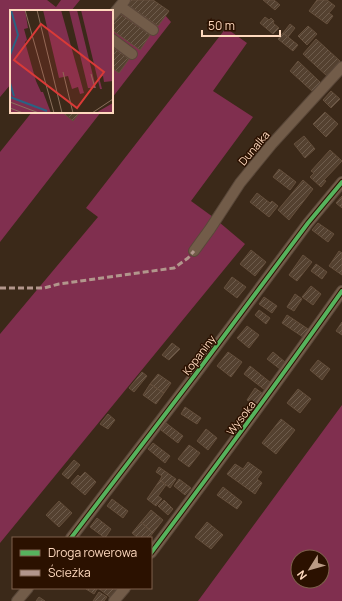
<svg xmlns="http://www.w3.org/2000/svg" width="342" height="601" viewBox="0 0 342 601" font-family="Manrope,sans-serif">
	<defs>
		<pattern id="building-hatch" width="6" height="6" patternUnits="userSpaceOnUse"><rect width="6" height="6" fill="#544130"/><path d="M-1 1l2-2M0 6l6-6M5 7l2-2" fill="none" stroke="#6e5c4c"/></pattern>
	</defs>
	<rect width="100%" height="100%" fill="#3b2919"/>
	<path fill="#802f4f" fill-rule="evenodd" d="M0 0H47L56 7 61 0H80L71 11H11V84L0 97Z
		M121 0H152L171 22 112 98V11Z
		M226 28 247 43 213 91 253 117 191 201 213 217 245 244 0 543V334L98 217 86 208Z
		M32 112H101L0 242V152Z
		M342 405V601H198ZM298 557H322V581H298Z"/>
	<path fill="url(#building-hatch)" stroke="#654f3c" d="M131 0H153L169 11 158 26 128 5Z
		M263 0H274L280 5 275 10Z
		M317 0H327L335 6 329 13 333 16 327 24 309 11Z
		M119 13 150 35 140 50 112 30V22Z
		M265 17 269 20 271 18 274 21 273 23 279 28 273 34 260 23Z
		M290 24 295 28 288 37 283 33Z
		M308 26 317 34 307 45 298 36Z
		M283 33 298 45 293 51 278 39Z
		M316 39 340 61 327 76 303 54Z
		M112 47 129 59 119 73 112 68Z
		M298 61 321 83 313 92 290 71Z
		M331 91 340 99 331 108 323 100Z
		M62 112H80L73 121Z
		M325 112 338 124 326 137 313 124Z
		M304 136 315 149 305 158 294 144Z
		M330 150 342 161 324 180 326 181 321 187 310 177 314 173 311 171Z
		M279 169 296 182 290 190 273 177Z
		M303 180 313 189 289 220 278 210Z
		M257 193 270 203 272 201 278 206 269 217 250 202Z
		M342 196V208L336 203Z
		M318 223 334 234 328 242 312 230Z
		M251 250 266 262 255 276 240 264Z
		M339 251 342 253V275L329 266Z
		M303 255 312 262 297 281 289 275Z
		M316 264 327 272 322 279 311 271Z
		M232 277 246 287 237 298 224 288Z
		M311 286 321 294 313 305 302 297Z
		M295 294 302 299 294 311 287 307Z
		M264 297 277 306 272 313 259 304Z
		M259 310 270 318 266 324 255 315Z
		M287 315 308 329 303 337 282 323Z
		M342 322V335L336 331Z
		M247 326 259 335 249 348 237 338Z
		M172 343 180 349 169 360 162 355Z
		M228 352 242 362 231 377 217 366Z
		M273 352 285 362 280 369 267 359Z
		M318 360 330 369 322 380 310 370Z
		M250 366 271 383 265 390 244 374Z
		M142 372 147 376 134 392 129 388Z
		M158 374 171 383 164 393 150 384Z
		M150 384 164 393 156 404 143 395Z
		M255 388 262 393 255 405 247 400Z
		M298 389 311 399 300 413 287 403Z
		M185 407 201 418 197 424 181 414Z
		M108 414 115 420 108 429 100 424Z
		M281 419 295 430 276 454 262 443Z
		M166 423 183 436 178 443 161 430Z
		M206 429 217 438 208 450 197 441Z
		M153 443 170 456 165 463 148 449Z
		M189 445 200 453 189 467 178 459Z
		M74 460 80 465 68 479 62 474Z
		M248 462 262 472 257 479 262 483 255 494 227 474 235 464 243 469Z
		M159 467 176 479 170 488 160 480 162 476 156 472Z
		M85 472 96 482 85 495 71 483 78 475 80 477Z
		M179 479 191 488 185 495 174 486Z
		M160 480 166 485 158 496 162 499 156 506 147 499Z
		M223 487 242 502 237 509 217 495Z
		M112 499 128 511 123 518 107 506Z
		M164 500 173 509 168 515 158 506Z
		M59 501 72 513 59 527 46 515Z
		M151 510 163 520 153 533 141 522Z
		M97 518 111 529 105 538 90 527Z
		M141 522 153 533 149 538H138L132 533Z
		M207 522 223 535 211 549 195 537Z
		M87 588H96L97 589 94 594 86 589Z
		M98 588H114L117 590 111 598Z
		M99 592 107 597 104 601H93Z
		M39 597 45 601H36Z"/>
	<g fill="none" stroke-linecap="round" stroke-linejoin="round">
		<defs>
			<path id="minor" d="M120 6 153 30
				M112 16 125 0
				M112 39 132 54
				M194 251 210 229 240 183 271 145 342 67
				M71 538 195 375 308 223 342 182
				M151 553C216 466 280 379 342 291
				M17 601 28 588
				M114 601 125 588"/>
		</defs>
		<use href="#minor" stroke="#594739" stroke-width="12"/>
		<use href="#minor" stroke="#725c49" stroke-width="10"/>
		<path stroke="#b2968c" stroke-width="3" stroke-dasharray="6 3" stroke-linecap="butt" d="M0 288H44L59 284 174 268 188 258 194 251"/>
		<defs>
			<path id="cycleway" d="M71 538 195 375 308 223 342 182
				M151 553C216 466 280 379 342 291"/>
		</defs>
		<use href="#cycleway" stroke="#2b1100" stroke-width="6"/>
		<use href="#cycleway" stroke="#56b35d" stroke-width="4"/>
	</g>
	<g text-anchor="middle" stroke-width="3" stroke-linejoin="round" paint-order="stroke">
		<g font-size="11" fill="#fed9be" stroke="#2b1100">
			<text transform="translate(254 148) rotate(-50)" y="4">Dunalka</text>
			<text transform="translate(199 355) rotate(-53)" y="4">Kopaniny</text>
			<text transform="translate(241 418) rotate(-53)" y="4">Wysoka</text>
		</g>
	</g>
	<g transform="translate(10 10)">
		<rect width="103" height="103" fill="#3b2919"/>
		<path d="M0 0H15L18 18 14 19 17 30 15 32 26 71 31 82H33L41 103H0ZM33 0H51L74 83 70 84 68 77 62 79 58 66 49 68ZM59 0H67L86 78H78ZM71 0H103V71L94 72 93 66 89 67 92 79H90ZM103 93V103H87L89 101Z" fill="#802f4f"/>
		<path fill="none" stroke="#2a6383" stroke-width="2" d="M0 45 8 25 1 0M0 73 4 86M0 87 37 101"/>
		<path fill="none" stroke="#896f5b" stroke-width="1" d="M15 0 44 103M27 0 52 103M53 62 63 103M81 64 85 78M0 92 29 103M0 98 13 103M82 103 103 89"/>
		<path fill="#da3a37" fill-opacity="0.15" stroke="#da3a37" stroke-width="2" d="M31 14 94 62 67 98 4 50Z"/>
		<rect width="103" height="103" fill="none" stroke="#fed9be" stroke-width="2"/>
	</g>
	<rect x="12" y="537" width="140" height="52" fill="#2b1100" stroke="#7f614c"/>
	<rect x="20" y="550" width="20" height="6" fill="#56b35d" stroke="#7f614c"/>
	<text x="48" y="557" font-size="12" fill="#fed9be">Droga rowerowa</text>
	<rect x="20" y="570" width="20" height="6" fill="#b2968c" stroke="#7f614c"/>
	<text x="48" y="577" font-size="12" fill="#fed9be">Ścieżka</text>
	<g transform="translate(310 569) rotate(233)"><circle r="19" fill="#2b1100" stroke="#7f614c"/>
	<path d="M0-3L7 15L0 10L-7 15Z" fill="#ba9b84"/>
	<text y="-6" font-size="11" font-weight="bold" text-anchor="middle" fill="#fed9be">N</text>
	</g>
	<path d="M202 30v6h78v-6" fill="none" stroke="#fed9be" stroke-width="2"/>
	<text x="208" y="30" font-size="12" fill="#fed9be" stroke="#2b1100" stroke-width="3" paint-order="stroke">50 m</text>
</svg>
